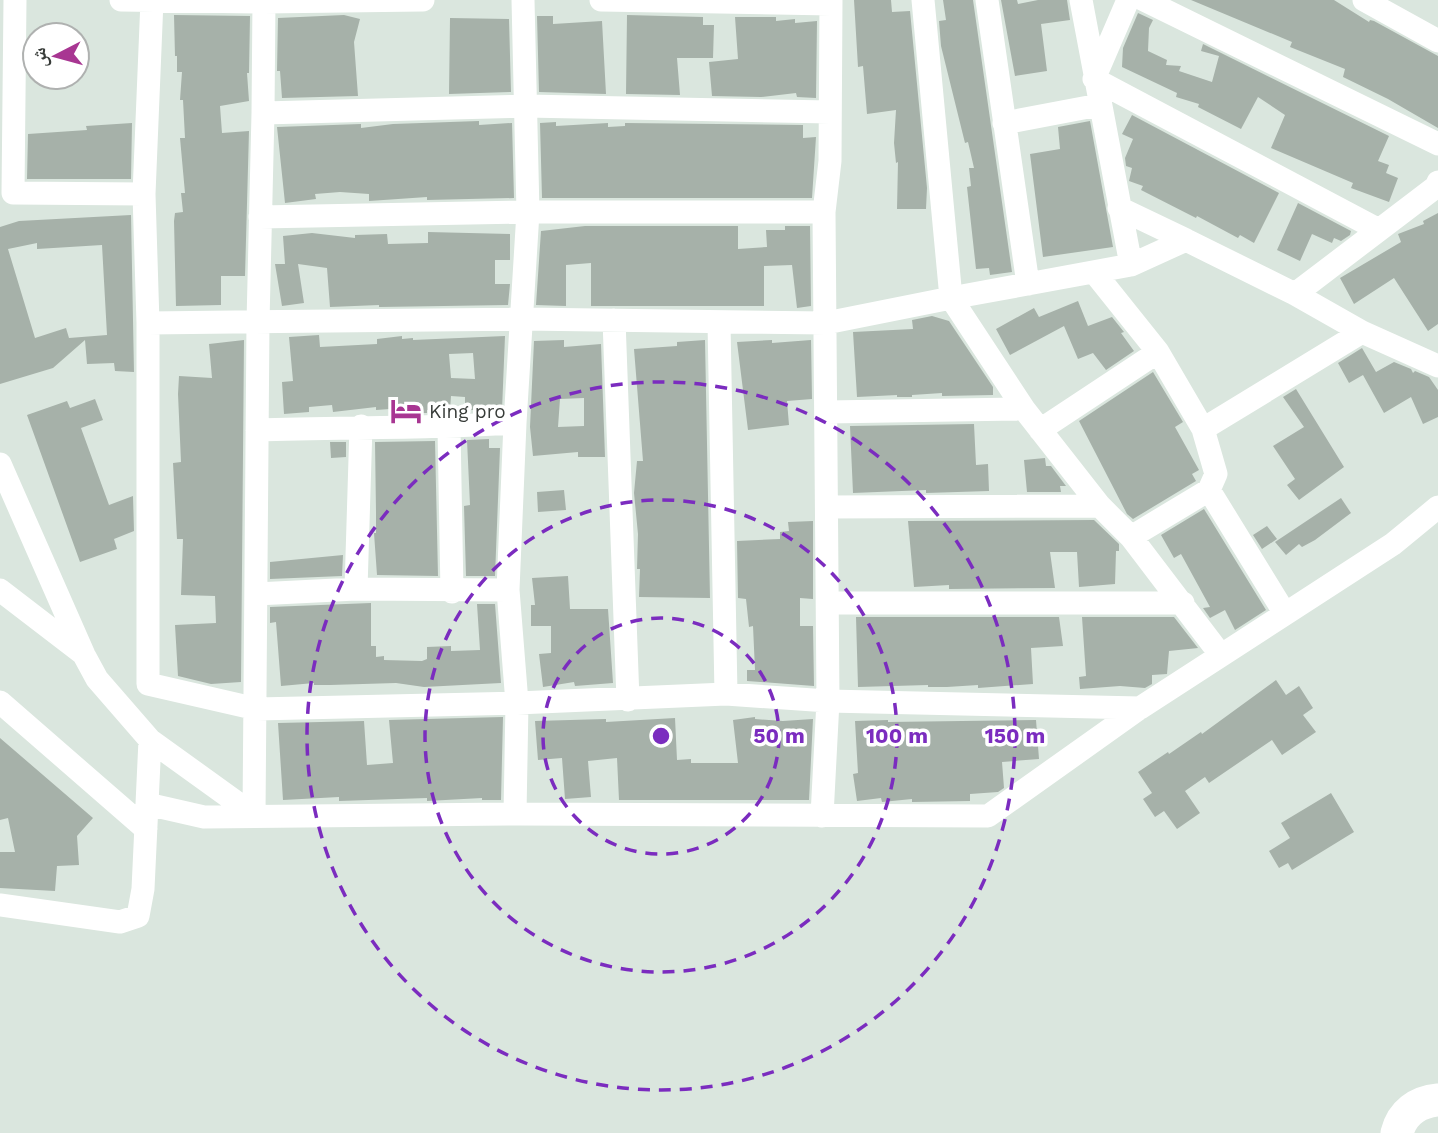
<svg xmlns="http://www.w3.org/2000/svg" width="1438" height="1133" viewBox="0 0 1438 1133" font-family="'Work Sans','Noto Naskh Arabic',sans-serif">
	<rect width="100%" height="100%" fill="#dae6de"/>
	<path fill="#a6b1a9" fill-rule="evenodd" d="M854 0H891L892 12 910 11 927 188 926 209H897L898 162 896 163 894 143 896 110 867 114 863 66 858 67Z
		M943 0H973L1012 272 990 275 989 268 976 269 967 187 971 186 969 168H974L968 142 965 143 941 46 939 21 946 20Z
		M1001 0H1017L1018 4 1038 0H1067L1070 20 1041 24 1047 71 1015 76Z
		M1191 0H1334L1369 22 1370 20 1374 21 1438 56V128L1388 99 1343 77 1345 69 1290 47 1292 42Z
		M1138 13 1153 20 1149 28 1148 51 1167 60 1166 65 1181 66 1179 71 1212 82 1219 56 1201 51 1203 44 1389 136 1378 161 1389 165 1386 173 1398 178 1389 202 1351 188 1353 183 1271 148 1285 115 1258 97 1241 129 1198 107 1199 104 1176 97 1177 93 1122 67 1123 48Z
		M174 15 250 16 249 73H247L249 101 220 106 222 133 249 131 245 276H221V305L176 306 174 221 175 213 183 212 181 193H185L180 138H185L183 100H180L182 72H177V56H175Z
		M344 15 360 19 354 42 358 96 282 98 280 71H277L278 18Z
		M627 15 703 17V25H714L713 58H677L680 95 626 94Z
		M537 16H553V24L602 21 606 94 539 92Z
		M735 17H776V21L795 19V23L817 21 816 98 797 97 796 93 761 97 712 96 709 62 738 59Z
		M450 18 509 19 511 92 449 94Z
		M1132 115 1279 193 1254 243 1240 235 1238 238 1197 216 1196 218 1141 190 1143 186 1129 181 1132 168 1126 166 1125 158 1133 139 1122 134Z
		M479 121V125L512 123 514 198 427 200V197L369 201V194L340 192 315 194 316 199 285 203 277 127 361 124V128L393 124Z
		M1090 121 1113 247 1043 257 1030 154 1060 149 1058 127Z
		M556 122V126L608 123V127L625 126V123L803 125V138L816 137 812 198H542L540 123Z
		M132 123 131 179H27L28 134 87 130 86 126Z
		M1298 203 1351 231 1350 235 1341 241 1334 238 1332 243 1312 234 1300 261 1277 250Z
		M1438 213V324L1428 331 1394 278 1354 304 1340 278 1401 242 1398 234 1424 224 1423 221Z
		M131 215 134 372 115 371 114 363 87 364 85 340 53 368 0 384V227L19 221ZM37 243V249L102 245 107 335 69 338 66 328 35 338 8 249Z
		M585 226H738V249L767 247 766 230H785V226H810L811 306 797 308 792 265 764 266V306H591V263L566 265V306L536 305 541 231Z
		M428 232 510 234V260H495V284H510L508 305 379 307V305L330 307 327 268 298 264 304 303 282 306 275 264H285L283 236 312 233 355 238V235L387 234 388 244 428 243Z
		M1078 301 1088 326 1112 317 1124 332 1121 333 1134 351 1106 370 1093 353 1078 359 1064 326 1010 355 996 329 1034 308 1039 317Z
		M932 316 949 321 993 387V395L942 396V393L912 395V397H897V395L857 397 853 332 913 329 912 320Z
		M319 335 320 347 377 344V339L402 336V339L413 338V340L505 336 502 410H465V397L451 396 450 410H427V413H404V408L376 410V407L333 412 332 405 309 407V412L284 414 282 382 293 381 289 337ZM473 353 475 379 451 378 449 354Z
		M244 340 241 682 211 684 178 676 175 625 216 623 215 596 181 595 183 539H177L173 463 181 462 178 394 179 376 212 378 209 344Z
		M564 340V347L601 344 605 457H578V452L533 456 530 427 534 341ZM584 398V426L558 427 560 399Z
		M705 340 710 598 639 597 640 569H637L638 534 634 493 637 461H643L634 349 677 346V342Z
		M772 340V343L811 340 812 399 787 401 789 425 748 430 737 342Z
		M1362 348 1376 372 1394 362 1411 369 1413 373 1415 371 1429 377 1438 390V417L1423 424 1411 397 1384 413 1363 375 1349 383 1338 363Z
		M1153 372 1183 422 1175 427 1199 470 1192 474 1196 481 1133 519 1127 514 1079 421Z
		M1296 389 1344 467 1299 500 1287 485 1295 479 1273 446 1304 427 1283 397Z
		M95 399 103 420 81 428 109 505 133 496 134 531 114 539 117 549 80 562 27 415 67 401 70 408Z
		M974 424 976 465 988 464 989 491 926 493V490L853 493 850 426Z
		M489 439V448H500L495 576H466L464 506 470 505 467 440Z
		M435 441 438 576 377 575 374 533H376V512L375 442Z
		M330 442H346V457L331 458Z
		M1045 458 1046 466H1051L1066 486H1060L1061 492H1027L1024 460Z
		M564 490 566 510 538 512 537 492Z
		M1341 498 1351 513 1315 540 1302 547 1299 544 1286 555 1275 542Z
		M1204 509 1266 610 1235 630 1225 610 1210 618 1203 608 1210 607 1181 554 1174 558 1161 535Z
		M1094 520 1119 544V551H1116L1115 584 1079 587 1077 552H1050L1055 588 949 589V585L914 587 908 521Z
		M813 521V599L800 598V626H813L814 686 747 681V670H755L753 626 749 627 746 599 738 598 737 541 780 539V532L789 531 788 522Z
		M1267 526 1277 539 1262 549 1253 535Z
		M343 555 342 576 270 579V562Z
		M568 576 570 609H608L613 683 575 686 574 682 543 687 539 654 551 653V626H531V605H535L532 578Z
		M371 603V646H376V657L384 656V660L422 661 427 659V647L451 646V651L480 650 477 604H495L501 683 424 687 396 683 330 685H314V683L281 686 276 622 270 623V607Z
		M856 617H1059L1063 646 1031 648 1033 684 978 688V685L947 687H928V685L858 687Z
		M1082 617H1174L1198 648 1169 651 1167 674 1152 675V684L1145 688 1120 686 1080 689 1079 677 1086 676Z
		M1276 680 1286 695 1299 686 1313 708 1303 715 1316 732 1282 755 1272 740 1209 783 1205 777 1185 791 1200 813 1177 829 1164 811 1155 817 1143 799 1152 793 1138 772 1168 752 1169 754 1201 732 1202 734Z
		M503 717 501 800H482V798L427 801V798L339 801V797L283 800 278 723 364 721 367 765 393 763 389 720Z
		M755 717V719L783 721 813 719 809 800H619L617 758 588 761 591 797 565 799 562 758 538 760 535 721 606 719V722L675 718 677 760 691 759V763H738L733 720Z
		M888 720V722L1036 720 1039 759 1002 762 1004 788 998 792 970 794V801L912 802V799L882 802 881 798 857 801 853 774 858 773 855 721Z
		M0 738 93 818 77 836 79 865 57 866 55 891 0 888V852H15L8 818 0 820Z
		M1331 793 1354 832 1292 870 1288 863 1279 868 1269 851 1290 838 1281 823Z"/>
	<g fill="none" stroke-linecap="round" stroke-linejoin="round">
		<path stroke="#fff" stroke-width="23" d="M15 0 13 193 144 194
			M121 0 264 2 423 0
			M152 0 144 194 148 323 523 319 826 323 951 298 1024 409 1100 506 1131 537 1220 654
			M601 0 831 4
			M923 0 951 298 1131 265 1081 0
			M987 0 1028 284
			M1128 0 1094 79 1377 229
			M1144 0 1438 144
			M1364 0 1438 41
			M263 113 526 106 830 112
			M1004 123 1099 105
			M1119 208 1186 240 1131 265
			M260 217 528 212H824
			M1186 240 1295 294 1362 332 1438 366
			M1094 272 1158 352 1203 429 1216 474 1209 490 1284 612
			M1295 294 1437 186 1438 182
			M614 320 628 700
			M148 323V684L257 709 517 703 726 694 828 701 1140 708 1393 544 1438 507
			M719 323 726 694
			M827 412 1024 409
			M449 428 452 592
			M1203 429 1362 332
			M257 430C343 427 429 429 515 423
			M1040 430 1158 352
			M0 464 84 655 97 679 150 740 254 815
			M827 507 1100 506
			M1131 537 1209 490
			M356 589 361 426
			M0 590 82 653
			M256 594 356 589 508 590
			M828 603H1183
			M0 702 146 829
			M147 804 204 817 515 814 988 816 1140 708
			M515 814 517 703 508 590 515 423 528 212 523 0
			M254 815 258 322 263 113 264 0
			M822 816 828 701 824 212 830 161 831 0
			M0 905 120 922 138 916 143 889 150 740"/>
		<path stroke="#fff" stroke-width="33" d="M1397 1133C1402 1113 1417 1102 1438 1100"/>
	</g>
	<g fill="none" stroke="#7b2cbf" stroke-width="3.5" stroke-dasharray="12 9">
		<circle cx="661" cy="736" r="118"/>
		<circle cx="661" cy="736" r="236"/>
		<circle cx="661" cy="736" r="354"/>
	</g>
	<defs>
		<symbol id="hotel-bare" viewBox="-9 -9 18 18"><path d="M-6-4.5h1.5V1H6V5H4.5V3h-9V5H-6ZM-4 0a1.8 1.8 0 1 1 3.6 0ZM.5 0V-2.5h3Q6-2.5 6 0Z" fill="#a83692" stroke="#fff" stroke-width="2.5" paint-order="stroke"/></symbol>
	</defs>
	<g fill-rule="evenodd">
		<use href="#hotel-bare" x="384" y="389" width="44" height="44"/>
	</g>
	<g text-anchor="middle" stroke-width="7" stroke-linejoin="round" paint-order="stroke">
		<g font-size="19" fill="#383c39" stroke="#fff" text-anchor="start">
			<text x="429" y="418">King pro</text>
		</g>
	</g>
	<circle cx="661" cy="736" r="10" fill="#7b2cbf" stroke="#fff" stroke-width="3.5"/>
	<g font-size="21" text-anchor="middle" font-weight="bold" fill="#7b2cbf" stroke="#fff" stroke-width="7" stroke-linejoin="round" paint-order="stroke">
		<text x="779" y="743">50 m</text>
		<text x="897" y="743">100 m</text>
		<text x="1015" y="743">150 m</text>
	</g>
	<g transform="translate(56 56) rotate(264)"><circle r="33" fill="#ffffff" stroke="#afb1b0" stroke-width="2"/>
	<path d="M0-5L12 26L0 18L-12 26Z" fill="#a83692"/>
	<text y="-10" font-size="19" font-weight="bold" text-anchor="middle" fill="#383c39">ش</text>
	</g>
</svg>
